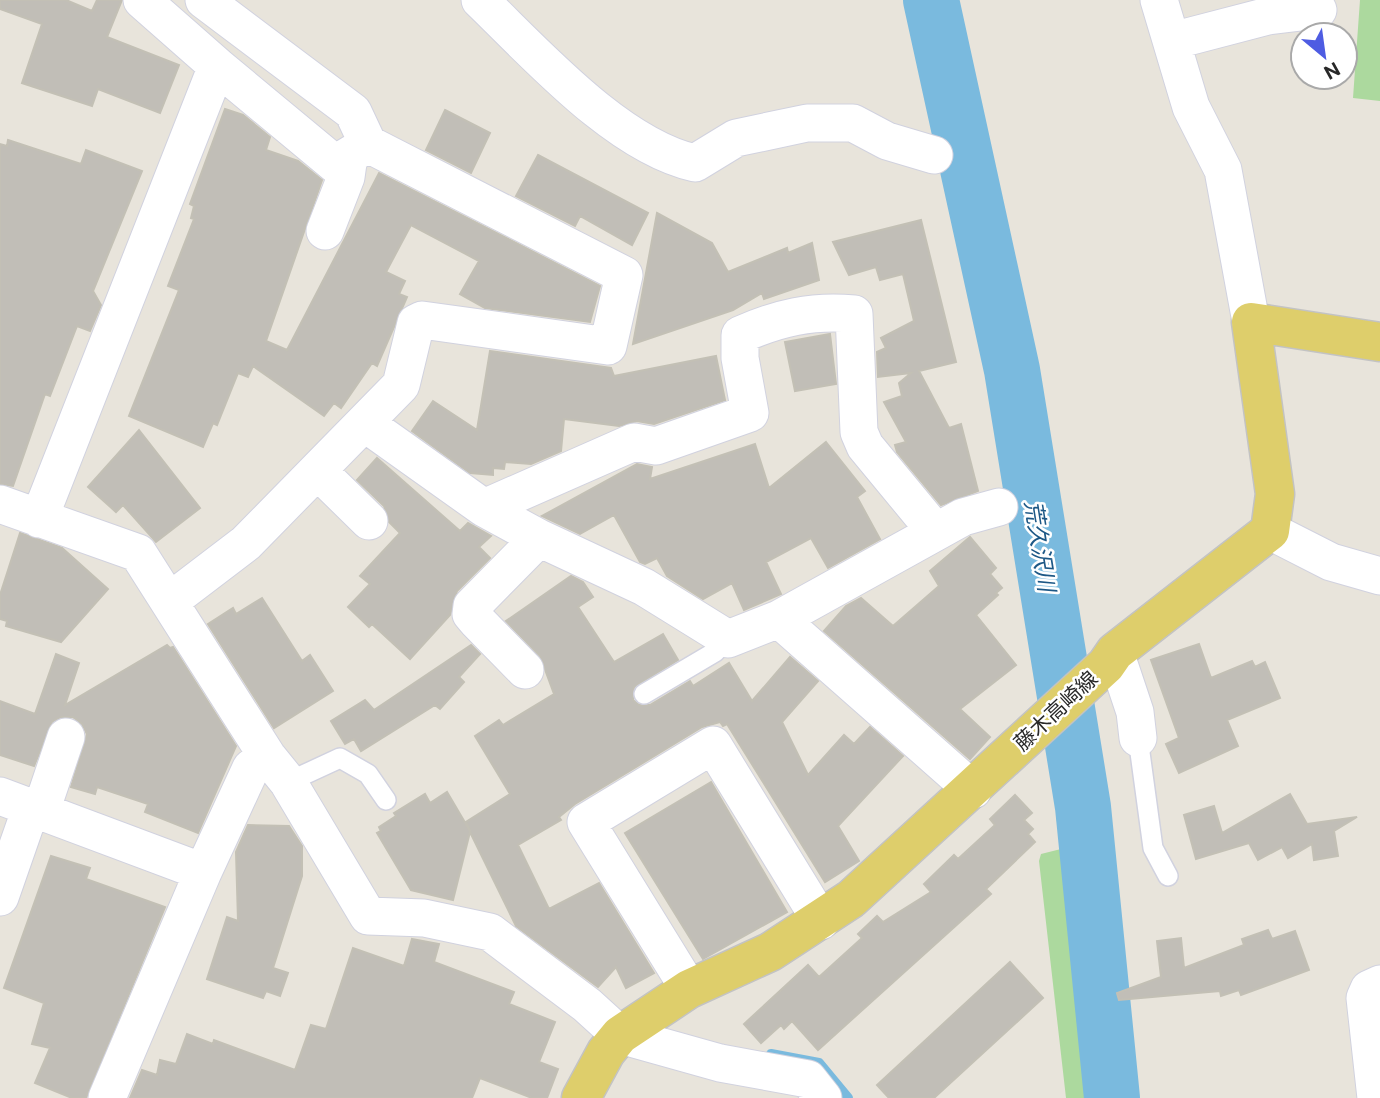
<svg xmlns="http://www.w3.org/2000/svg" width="1380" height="1098" viewBox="0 0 1380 1098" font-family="'Public Sans','Noto Sans JP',sans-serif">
	<rect width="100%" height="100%" fill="#e8e4db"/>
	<path fill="#acd99e" d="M1360 0H1380V101L1353 98Z
		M1062 814 1091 1098H1066L1039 861 1041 854 1061 849 1056 815Z"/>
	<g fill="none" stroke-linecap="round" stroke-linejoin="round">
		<path stroke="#7abade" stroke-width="10" d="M771 1054 819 1063 848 1098"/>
		<path stroke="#7abade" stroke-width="56" d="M931 0 1012 370 1083 807 1112 1098"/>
	</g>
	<path fill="#c1beb7" stroke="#c3c0b5" stroke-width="2" d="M0 0H66L92 11 97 0H122L107 37 179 65 160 113 98 89 92 106 22 83 42 24 0 9Z
		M225 109 243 115 270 137 266 150 298 161 322 180 266 341 287 350 379 173 600 286 590 322 485 308 460 294 479 261 411 225 386 272 405 281 399 294 407 297 377 366 372 363 341 408 334 403 324 416 253 366 248 377 238 373 217 425 213 423 203 447 129 416 179 290 168 286 194 219 191 218 194 206 190 204Z
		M445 110 490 133 471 173 426 150Z
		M8 140 81 164 86 150 142 171 93 291 101 305 90 331 77 326 50 396 45 394 13 486 0 484V144L7 146Z
		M538 155 648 213 632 245 580 216 575 226 516 196Z
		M657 213 712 243 728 272 787 248 788 253 812 243 819 280 764 299 762 293 733 310 633 344Z
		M921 220 956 362 919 371 949 428 961 424 978 491 941 505 897 452 895 445 906 442 884 402 902 396 899 383 911 373 878 377 877 352 886 348 881 338 914 321 903 274 880 280 876 267 849 275 833 242Z
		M830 334 836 384 795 391 785 342Z
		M490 351 611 368 614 376 716 356 725 400 654 424 637 421 619 426 564 419 561 451 531 464 505 462 504 469 493 468V475L470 473 412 431 433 401 477 430Z
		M139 430 200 508 156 542 123 505 116 512 88 487Z
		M826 442 865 491 857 497 880 539 828 568 811 538 766 562 781 594 744 610 732 583 703 599 667 576 657 558 645 564 640 562 614 515 580 534 542 516 637 464 652 467 650 479 755 444 769 488Z
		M377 458 460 531 468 523 491 536 479 547 490 558 457 591 450 615 410 659 372 624 369 627 348 607 370 584 360 576 400 533 389 522 384 506 357 480Z
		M20 533 62 548 108 589 61 642 6 626 7 621 0 619V595Z
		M970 537 996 568 990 574 1002 588 996 593 998 595 976 615 1016 665 960 709 990 737 970 759 824 631 846 606 861 598 893 626 939 586 930 571Z
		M571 576 583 582 593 597 578 607 614 662 663 634 678 660 634 687 633 700 639 705H650L690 681 693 686 729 663 752 701 790 657 818 681 782 722 808 775 844 735 854 744 870 727 903 756 838 826 859 861 825 882 727 724 723 726 720 722 702 727 575 804 559 817 561 820 518 845 549 909 599 883 654 973 626 988 616 967 598 987 516 926 470 832 453 900 411 890 377 833 381 831 379 827 396 816 394 813 425 794 430 803 447 792 470 831 466 822 510 794 475 736 499 720 503 725 554 694 540 656 506 621Z
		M262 598 302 661 310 655 333 691 274 728 208 624 233 608 236 614Z
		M1199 644 1211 678 1252 661 1255 667 1265 662 1280 698 1227 720 1238 746 1179 773 1166 744 1179 738 1151 660Z
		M167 645 170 648 173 647 236 746 198 833 145 812 148 804 97 787 95 794 71 787 87 734 82 724 73 717H61L52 722 34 766 0 755V701L35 714 56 654 79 663 65 705Z
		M471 645 480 654 459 677 464 682 440 709 435 705 361 751 354 739 345 744 331 721 365 700 374 710Z
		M711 782 787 912 703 959 625 833Z
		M1290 794 1307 824 1357 817 1334 831 1338 856 1314 860 1312 844 1288 858 1282 847 1258 860 1249 843 1196 859 1184 815 1214 806 1222 833Z
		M1015 795 1032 813 1024 820 1033 829 1028 834 1035 842 986 889 991 894 818 1050 792 1021 784 1029 781 1025 761 1043 744 1024 808 965 819 977 862 938 858 934 877 916 883 922 931 892 924 884 954 855 958 859 995 825 990 819Z
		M248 825 289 826 302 846V876L273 968 288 973 280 996 266 991 263 998 207 979 227 917 238 921 236 852Z
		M51 856 90 868 86 879 165 907 86 1098H72L35 1083 50 1048 32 1044 44 1003 4 988Z
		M1268 930 1272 939 1295 931 1309 970 1241 995 1239 990 1221 996 1220 991 1119 1000 1117 993 1161 977 1157 941 1181 938 1184 968 1244 945 1242 939Z
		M412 939 439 944 434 962 514 992 509 1004 555 1022 539 1062 558 1069 547 1098H532L480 1078 472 1098H130L142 1070 157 1075 160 1060 176 1064 187 1034 213 1044 214 1040 295 1070 311 1025 326 1029 353 948 404 966Z
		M1010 962 1043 998 934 1098H889L877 1085Z"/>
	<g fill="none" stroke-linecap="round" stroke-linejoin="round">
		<defs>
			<path id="service" d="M644 694 715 652 728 639
				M1138 738 1153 848 1168 876
				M288 782 340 758 368 774 386 800"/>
			<path id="minor" d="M480 0C536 54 618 146 695 163L736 138 807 123H853L887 141 934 155
				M1159 0 1191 107 1223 170 1251 322
				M1172 41 1268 16 1318 10
				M217 66 335 164 368 144
				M325 231 346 177 349 156
				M366 424 484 508 539 538 644 587 728 639 779 619 963 517 999 507
				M318 471 369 521
				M0 504 138 553 267 756 288 782 368 916 424 918 490 932 587 1005 620 1035 720 1063 808 1079 823 1098
				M484 508 634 442 656 446 750 413 740 358V335C778 318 812 310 854 314L859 432 865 446 936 532
				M39 519 217 66 142 0
				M1270 531 1331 562 1380 576
				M170 601 246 543 401 385 416 323 422 320 608 346 624 275 368 144 353 112 204 0
				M779 619 973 790
				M1115 652 1135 712 1138 738
				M525 670 476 620 471 614 472 606 539 538
				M0 796 203 872
				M41 811 66 737
				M0 897 31 808
				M689 989 586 822 713 745 821 921
				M107 1098 203 872 251 768 267 756
				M1376 1098 1365 998 1369 989 1380 984"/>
			<path id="primary" d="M581 1098 606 1052 620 1035 689 989 770 952 851 899 1106 665 1115 652 1270 531 1275 494 1251 322 1380 342"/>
		</defs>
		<use href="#service" stroke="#d1d2df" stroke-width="22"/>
		<use href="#minor" stroke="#d1d2df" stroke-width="39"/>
		<use href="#primary" stroke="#c3c3c3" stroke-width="41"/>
		<use href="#service" stroke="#fff" stroke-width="19"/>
		<use href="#minor" stroke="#fff" stroke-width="37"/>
		<use href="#primary" stroke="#dece6b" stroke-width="38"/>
	</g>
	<g text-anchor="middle" stroke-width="5" stroke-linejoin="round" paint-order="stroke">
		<g font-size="21" fill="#282828" stroke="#fff">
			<text transform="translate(1056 711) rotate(-43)" y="7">藤木高崎線</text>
		</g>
		<g font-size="23" font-style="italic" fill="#1d5886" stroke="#fff">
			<text transform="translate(1040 546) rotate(81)" y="8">荒久沢川</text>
		</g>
	</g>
	<g transform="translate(1324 56) rotate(151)"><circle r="33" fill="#ffffff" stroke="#a9a9a9" stroke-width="2"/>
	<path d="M0-5L12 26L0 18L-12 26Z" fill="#4e5ce2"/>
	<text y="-10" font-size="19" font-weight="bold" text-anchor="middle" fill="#282828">N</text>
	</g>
</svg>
